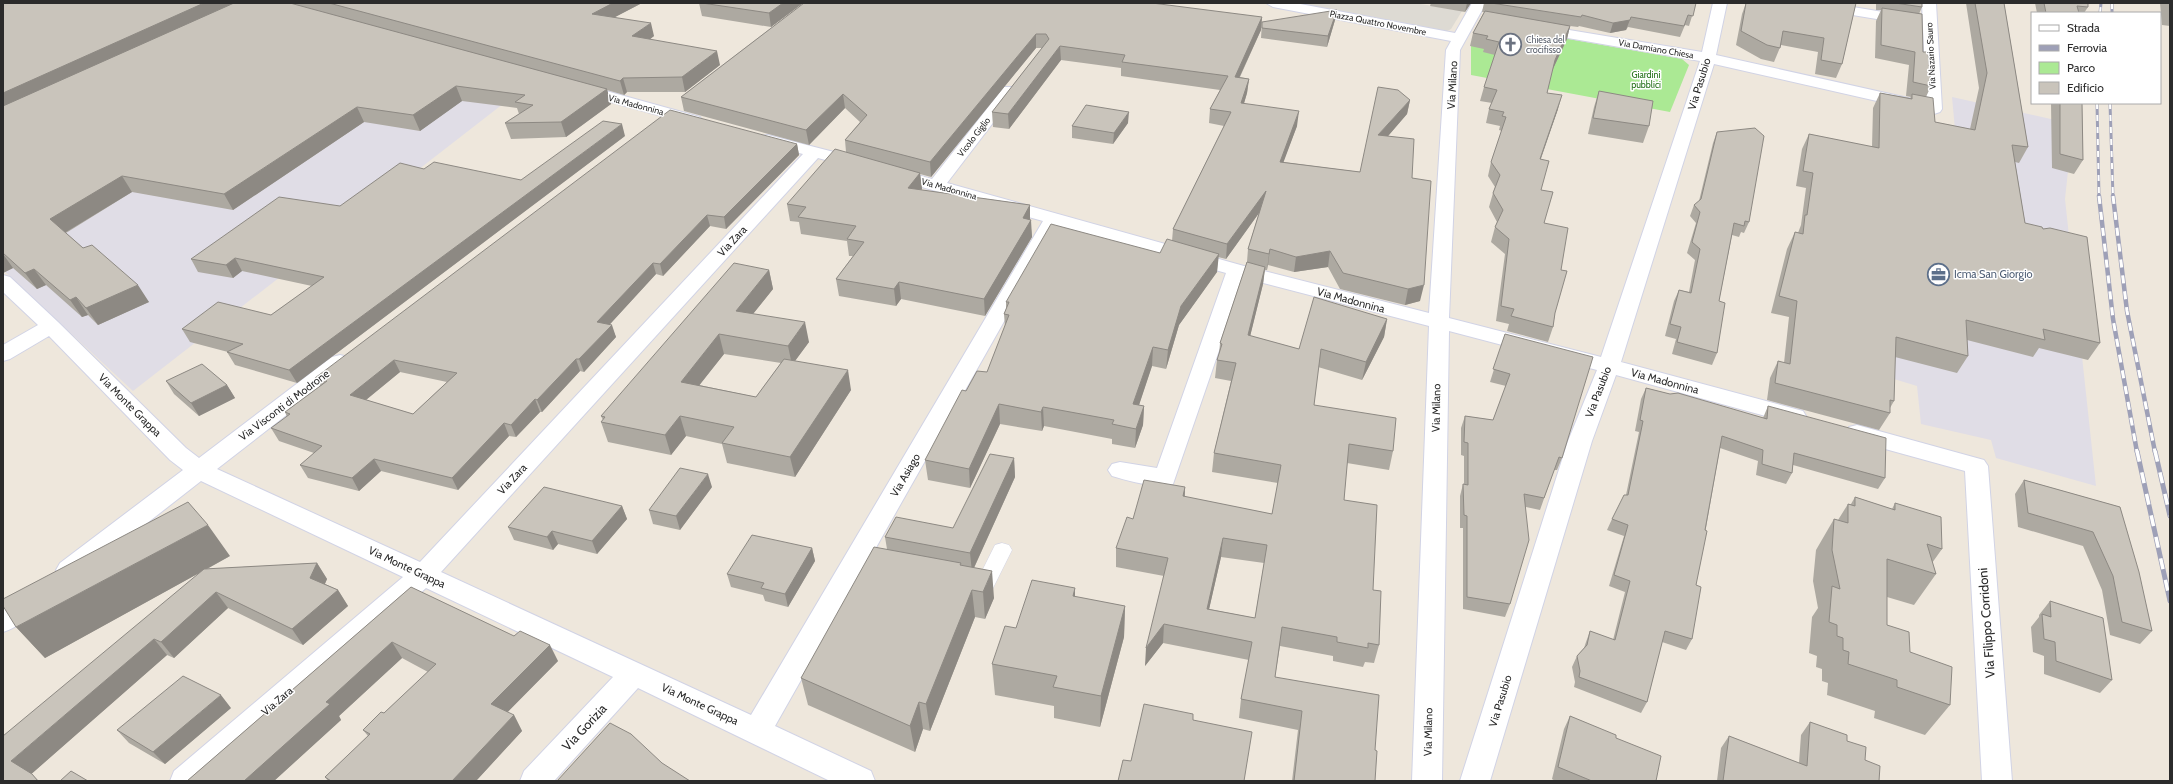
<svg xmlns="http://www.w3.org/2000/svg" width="2173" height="784" viewBox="0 0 2173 784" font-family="Cabin,sans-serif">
	<rect width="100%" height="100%" fill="#eee7dc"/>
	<path fill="#e0dde6" d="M534 80 133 391 3 270V123Z
		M1952 97 2073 124 2065 199 2096 486 1996 458 1991 440 1921 424 1917 386 1795 349 1960 184Z"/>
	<path fill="#abe994" d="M1563 38 1682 59 1689 65 1670 112 1471 75V44Z"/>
	<path fill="#dddad3" d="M1273 3H1415L1462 11 1451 29 1445 32Z"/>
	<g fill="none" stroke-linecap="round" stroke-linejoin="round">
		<defs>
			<path id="lane" d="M1002 543 1009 545 1012 550 992 590 985 592 969 588 966 582 969 576 980 575 995 545Z"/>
			<path id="street" d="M1266 3H1295L1455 33 1472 3H1486L1460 50 1449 318 1601 357 1700 61 1539 33 1534 32 1532 29 1534 26 1539 25 1702 52 1713 3H1727L1716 55 1926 102 1922 3H1936L1942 109 1940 112 1934 114 1714 64 1621 362 1803 411 1806 416 1803 421 1795 424 1616 375 1592 441 1490 781H1460L1568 441 1597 370 1449 331 1442 781H1412L1429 326 1244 278 1173 484C1156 489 1129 481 1112 476L1108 470 1112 464 1120 462 1157 468 1226 273 1058 226 775 726 871 771 875 781H830L638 688 554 781H520L524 771 613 677 426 588 207 781H170L174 771 403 577 201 481 78 577 69 580 60 577 56 570 60 563 183 470 170 460 49 336 10 359 3 361V345L38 325 3 292V275L10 277 58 322 186 448 199 458 332 357 340 355 348 357 351 362 348 367 217 469 420 562 803 154 762 144 760 140 762 136 768 135 865 160 868 164 865 168 859 169 818 158 441 572 751 715 1043 221 886 177 883 173 886 169 892 168 932 179 1004 87H1016L1018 90 947 183 1244 266 1429 313 1446 50 1451 41 1273 7Z
				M1797 3H1829L1907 16 1914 20 1907 24 1804 7Z
				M581 84 700 117 702 120 700 123 694 125 575 92 573 89 575 86Z
				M1857 425 1984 460 1988 466 2012 781H1982L1965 471 1849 439 1846 433 1849 427Z
				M34 587 43 590 47 597C39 612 19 627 3 632V606L25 590Z"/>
		</defs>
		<use href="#lane" stroke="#d1d3e5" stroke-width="1"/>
		<use href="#street" stroke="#d1d3e5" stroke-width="2"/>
		<use href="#lane" fill="#fff" fill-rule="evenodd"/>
		<use href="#street" fill="#fff" fill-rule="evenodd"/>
		<defs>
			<path id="rail-far2" d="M2112 3V13
				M2100 13 2101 3
				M2097 103 2099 197
				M2110 103 2113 197"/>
			<path id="rail-far1" d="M2099 196 2113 319 2137 452
				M2113 196 2127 311 2155 452"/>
			<path id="rail" d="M2137 451 2170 601
				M2155 451 2170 516"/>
		</defs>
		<use href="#rail-far2" stroke="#9ea0b7" stroke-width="3"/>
		<use href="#rail-far1" stroke="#9ea0b7" stroke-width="4.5"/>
		<use href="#rail" stroke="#9ea0b7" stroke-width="5"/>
		<use href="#rail-far2" stroke="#fff" stroke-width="2" stroke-dasharray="6" stroke-linecap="butt"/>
		<use href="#rail-far1" stroke="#fff" stroke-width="3" stroke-dasharray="8" stroke-linecap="butt"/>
		<use href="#rail" stroke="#fff" stroke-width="3.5" stroke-dasharray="11" stroke-linecap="butt"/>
	</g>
	<path fill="#ada9a1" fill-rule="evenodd" d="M3 3H642L615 17 654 36 650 39 720 65 685 92H627L624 95 607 90 611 104 566 137 511 139 505 123 519 114 517 108 462 101 420 131 364 122 233 210 132 192 66 233 83 248 149 302 98 325 88 315 82 317 46 285 37 289 13 268 3 273Z
		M699 3H803L771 27 702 16Z
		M804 3 1262 17 1261 30 1240 77 1249 79 1247 93 1244 103 1297 126 1283 162 1360 172 1410 100 1407 114 1388 136 1412 178 1420 301 1405 305 1340 289 1328 267 1294 272 1268 265 1267 270H1265L1263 284 1250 336 1299 349 1387 319 1384 337 1362 380 1318 367 1314 405 1393 451 1389 470 1347 463 1344 500 1373 590 1379 645 1374 663 1365 662 1363 667 1333 661V656L1280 646 1275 677 1375 750V781H1292L1298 730 1239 718 1241 699 1249 660 1163 643 1145 666 1164 576 1116 567V548L1133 519 1185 487V497L1272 514 1278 483 1212 472 1214 453 1231 381 1215 378 1217 360 1219 355 1220 343 1247 262 1248 249 1259 213 1226 259 1218 257 1217 272 1179 325 1166 369 1152 366 1139 405 1144 406 1143 425 1135 448 1112 444V439L1044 426 1042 431 1000 424 970 488 928 480 925 460 966 391 987 372 1005 327 1004 314 1006 309V302L1160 253 1172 241 1173 229 1224 126 1209 123 1210 109 1220 90 1121 76V68L1061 60 1009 129 993 127 992 112 1042 48H1036L931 177 920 174 922 189 921 190 1030 205V220L1032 237 985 316 901 299 896 306 839 296 836 279 853 256H849L847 241 801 234 799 222 790 221 787 204 846 152 845 140 860 122 845 108 809 145 684 111 681 97ZM1221 557 1264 563 1255 618 1209 609Z
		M1431 3H1471L1465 12 1430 6Z
		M1484 3H1696L1689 26 1685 25 1680 37 1628 27 1626 30 1610 33 1579 26 1578 27 1570 26 1567 39 1552 71 1547 93 1558 109 1540 159 1541 190 1544 223 1561 270 1553 327 1548 342 1507 331 1509 324 1496 321 1505 254 1491 242 1495 227 1497 222 1489 207 1493 193 1495 187 1488 176 1491 162 1502 131 1499 130 1500 126 1486 123 1489 109 1492 103 1480 101 1484 87 1495 55 1483 52 1484 49 1470 46 1473 33 1484 12H1482Z
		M1746 3H1856L1842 64 1836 78 1815 74 1818 52 1781 45 1774 62 1761 59 1736 45 1742 14Z
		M1876 3H1922V7L1919 14 1923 52 1931 86 1926 97 1935 122 1970 129 1979 88 1966 3H2004L2028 147 2019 163 2015 162 2025 223 2043 229 2100 343 2088 360 2039 348 2033 357 1967 340 1968 356 1957 373 1895 357 1894 401 1890 408V413L1879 430 1767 400 1770 378 1778 361 1784 363 1789 317 1771 313 1787 249 1795 232 1798 233 1801 225 1806 188 1796 186 1802 149 1809 134 1872 147 1873 108 1880 93 1910 98 1911 97 1906 96 1909 65 1875 58 1876 21 1881 10H1876Z
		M2035 3H2088V7L2084 13H2037Z
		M2160 3H2170V26L2162 25Z
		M1335 20 1327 47 1261 38 1262 22Z
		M1599 91 1649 126 1643 143 1588 134 1594 107Z
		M2051 103H2082L2083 160 2074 174 2052 168Z
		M1128 123 1113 144 1072 138V126Z
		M1717 132 1749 222 1744 233 1741 232 1739 237 1732 235 1719 301 1717 353 1712 365 1672 354 1676 339 1665 336 1674 301 1679 290 1689 292 1695 260 1687 253 1696 223 1690 216 1694 205 1699 201 1713 143Z
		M625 136 297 383 235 365 227 352H228L190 342 182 329 271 315 312 286 242 271 233 278 198 272 191 259 340 206 424 169 521 180Z
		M797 144 799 155 726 229 710 226 663 276 656 274 610 324 616 337 584 372 580 371 542 412H540L516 437 509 436 458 490 381 471 359 491 308 478 300 465 314 453 279 441 271 428 287 417 285 412 320 386 315 378ZM400 372 447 382 413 414 366 400Z
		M769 270 773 289 753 314 809 342 795 361 851 390 795 477 727 463 722 444 686 436 671 455 608 442 601 422 603 420 601 416ZM724 354 781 363 756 397 699 385Z
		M1505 334 1562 458 1557 470H1554L1540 510 1526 507 1510 604 1505 617 1463 609V528H1460V496L1463 484H1464V456L1461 455V428L1465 416 1493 420 1506 386 1490 382Z
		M166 381 227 385 235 398 199 416 174 394Z
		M1646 388 1763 418 1768 406 1885 478 1878 489 1793 465 1792 473 1786 484 1756 475 1758 461 1720 448 1696 585 1692 639 1686 650 1662 642 1647 702 1641 713 1574 687 1575 682 1572 667 1577 656 1584 648 1586 642 1590 631 1613 640 1625 592 1609 586 1624 536 1607 530 1612 519 1626 495 1639 432 1635 431 1641 399Z
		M1014 458 1015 477 974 568 994 598 985 619 975 617 930 731 923 729 915 752 808 705 801 678 887 549 885 537 953 528Z
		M2024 480 2120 507 2152 631 2140 644 2110 635 2102 590 2083 546 2018 527 2015 494Z
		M712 487 680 530 653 524 649 510Z
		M1855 497 1892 509 1895 503 1942 549 1932 563 1936 574 1914 605 1887 597V625L1910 652 1950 705 1925 735 1874 718 1875 711 1827 695 1828 683 1822 681V669L1816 667 1817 656 1809 653 1812 617 1818 608 1813 581 1816 550 1834 519 1838 520 1848 504H1851Z
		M622 506 627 519 597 554 558 544 553 550 514 540 508 527Z
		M812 548 815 561 788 607 765 601 763 595 731 587 727 574Z
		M230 556 207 569 317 563 327 579 325 584 338 590 348 606 303 645 228 608 174 658 167 655 31 774 39 781H3L199 573 45 658 16 627Z
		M411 587 558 661 507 712 514 715 522 731 476 781H328L325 777 368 736 363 730 384 713 428 672 402 658 339 716 341 720 274 781H187Z
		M1075 588V597L1125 606 1124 637 1100 727 1054 718V706L995 695 992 664 1016 628Z
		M2050 601 2112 680 2100 693 2044 674V656L2033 652 2031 627 2039 617V615Z
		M231 708 165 764 129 743 117 730Z
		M1570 716 1616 738 1656 781H1555L1552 779 1564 729Z
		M1810 722 1847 741 1865 760 1879 781H1717L1721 748 1729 736 1799 763 1801 735Z"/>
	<path fill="#8d8983" d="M204 3H242L3 112V93Z
		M613 3H642L596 27 592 14Z
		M783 3H803L771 27 769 13Z
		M1467 3H1471L1465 12Z
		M1337 10 1335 20 1327 47 1328 36Z
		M1262 17 1261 30 1233 91 1235 77Z
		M1631 17 1626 30 1610 33 1613 23Z
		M651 23 654 36 636 50 632 36Z
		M1570 26 1567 39 1551 73 1555 60Z
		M1036 34V48L931 177 930 162Z
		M1060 46 1061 60 1009 129 1008 114Z
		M717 51 720 65 685 92 682 77Z
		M623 78 627 92 624 95 620 81Z
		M1249 79 1247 93 1240 117 1241 103Z
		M456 86 462 101 420 131 413 115Z
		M607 89 611 104 566 137 561 122Z
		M843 94 845 108 809 145 806 130Z
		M1562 95 1558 109 1536 173 1540 159Z
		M1410 100 1407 114 1376 150 1378 135Z
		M357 107 364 122 233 210 224 194Z
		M1299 111 1297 126 1278 177 1280 162Z
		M1129 112 1128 123 1113 144 1114 133Z
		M622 124 625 136 297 383 289 370Z
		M797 144 799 155 726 229 724 217Z
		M920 173 922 189 910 204 908 188Z
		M122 176 132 192 61 235 50 219Z
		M1266 191 1264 206 1226 259 1227 244Z
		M1030 205V221L1031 220 1032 237 985 316 984 299 1023 218Z
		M707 215 710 226 663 276 660 264Z
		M1270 249 1268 265 1267 270 1269 254Z
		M1330 251 1328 267 1294 272 1296 257Z
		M3 254 13 268 3 273Z
		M1219 254 1217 272 1179 325 1166 369 1168 350 1181 306Z
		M235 258 242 271 233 278 226 265Z
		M653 263 656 274 601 334 597 322Z
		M1265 267 1263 284 1246 353 1248 335Z
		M34 269 46 285 37 289 25 273Z
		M769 270 773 289 740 330 736 311Z
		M899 282 901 299 896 306 894 289Z
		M138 285 149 302 98 325 86 308Z
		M1424 285 1420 301 1405 305 1408 289Z
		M76 297 88 315 82 317 70 300Z
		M1387 319 1384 337 1362 380 1366 362Z
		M805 322 809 342 792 365 788 346Z
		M612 325 616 337 584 372 579 359Z
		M719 334 724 354 687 401 681 382Z
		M1153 347 1152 366 1133 423V404Z
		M576 359 580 371 542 412 537 400Z
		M394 360 400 372 356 408 350 395Z
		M848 370 851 390 795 477 790 457Z
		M227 385 235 398 199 416 191 403Z
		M535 399 540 412 516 437 511 425Z
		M999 404 1000 424 970 488 969 469Z
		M1144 406 1143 425 1135 448 1136 429Z
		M1043 407 1044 426 1042 431 1041 412Z
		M680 416 686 436 671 455 665 435Z
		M504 423 509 436 458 490 452 478Z
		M1014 458 1015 477 972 572 970 553Z
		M374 459 381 471 359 491 352 478Z
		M708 474 712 487 680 530 676 516Z
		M1185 487 1184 506 1183 496Z
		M622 506 627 519 597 554 592 541Z
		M208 525 230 556 45 658 16 627Z
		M552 531 558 544 553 550 547 537Z
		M1223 538 1221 557 1205 627 1207 609Z
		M812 548 815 561 788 607 785 594Z
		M317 563 327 579 320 594 310 578Z
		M992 571 994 598 985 619 983 592Z
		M1075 588V619L1073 596Z
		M338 590 348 606 303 645 292 629Z
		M972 590 975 617 930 731 926 704Z
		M216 592 228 608 174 658 161 642Z
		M1125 606 1124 637 1100 727 1101 696Z
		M1164 624 1163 643 1145 666 1146 648Z
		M154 639 167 655 28 777 11 761Z
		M392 642 402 658 339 716 341 720 274 781H244L326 702Z
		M550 645 558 661 500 720 491 704Z
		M221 695 231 708 165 764 153 752Z
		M919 702 923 729 915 752 910 726Z
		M514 715 522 731 476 781H452Z"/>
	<path fill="#c9c4bb" stroke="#8d8983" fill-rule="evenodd" d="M3 3H204L3 93Z
		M234 3H290L607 89 561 122 505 123 533 105 515 102 525 95 456 86 413 115 357 107 224 194 122 176 50 219 83 248 92 245 138 285 86 308 76 297 70 300 34 269 25 273 3 253V106Z
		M329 3H613L592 14 651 23 632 36 717 51 682 77 623 78 620 81Z
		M702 3H783L769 13Z
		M804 3H1152L1262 17 1235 77 1249 79 1241 103 1299 111 1280 162 1360 172 1378 87 1398 90 1410 100 1378 135 1414 139 1412 178 1431 181 1424 285 1408 289 1343 273 1330 251 1296 257 1270 249 1269 254 1248 249 1266 191 1227 244 1173 229 1231 112 1210 109 1228 76 1122 62 1125 55 1060 46 1008 114 992 112 1049 39 1046 34H1036L930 162 845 140 867 115 843 94 806 130 681 97Z
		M1491 3H1696L1693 16 1688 15 1684 26 1631 17 1630 20 1613 23 1582 15 1581 17Z
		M1746 3H1856L1842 64 1821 60 1824 38 1783 31 1780 48 1767 45 1741 31Z
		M1895 3H1922V7Z
		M1975 3H2004L2028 147 2012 145 2025 223 2042 227 2043 229 2050 228 2087 237 2100 343 2043 329 2045 340 1966 320 1968 356 1896 337 1894 401 1890 400V413L1775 383 1778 361 1790 364 1797 301 1779 296 1795 232 1803 234 1805 215H1807L1813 173 1803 171 1809 134 1879 148 1880 93 1912 99V94L1933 98 1935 122 1975 130 1987 73Z
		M2044 3H2088V7L2077 6 2079 13H2046Z
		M1882 8 1922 14 1923 52H1928L1931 86 1913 82 1915 52 1881 45Z
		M1337 10 1328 36 1262 28V22Z
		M1485 11 1570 26 1555 60 1547 93 1562 95 1540 159 1549 161 1541 190 1553 192 1544 223 1568 228 1561 270 1567 271 1555 313 1553 327 1511 316 1514 309 1501 306 1509 239 1495 227 1503 210 1493 193 1500 175 1491 162 1506 117 1502 116 1504 112 1489 109 1497 90 1484 87 1499 42 1486 39 1488 36 1473 33Z
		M1599 91 1653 101 1649 126 1593 118Z
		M2060 103H2082L2083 160 2060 154Z
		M1086 105 1129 112 1114 133 1072 126Z
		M670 110 797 144 724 217 707 215 660 264 653 263 597 322 612 325 579 359H576L537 400 535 399 511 425 504 423 452 478 374 459 352 478 300 465 322 446 271 428 290 414 285 412 327 381 315 378ZM394 360 457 373 413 414 350 395Z
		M603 121 622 124 289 370 227 352 243 344 182 329 218 302 271 315 324 277 235 258 226 265 191 259 279 197 340 206 400 163 424 169 434 162 521 180Z
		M1755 128 1764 136 1749 222 1745 221 1744 226 1734 223 1719 301 1725 303 1717 353 1677 342 1681 327 1670 324 1679 290 1691 293 1700 249 1692 242 1700 212 1694 205 1701 199 1717 132Z
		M835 149 920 173 908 188 1030 205 1023 218 1031 220 984 299 899 282 894 289 836 279 864 242 847 239 856 226 798 217 806 207 787 204Z
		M1051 224 1160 253 1167 239 1219 254 1181 306 1168 350 1153 347 1133 404 1144 406 1136 429 1112 424 1114 420 1043 407 1041 412 999 404 969 469 925 460 962 390 966 391 977 371 987 372 1009 315 1004 314 1009 302H1006Z
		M1247 262 1265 267 1248 335 1299 349 1314 297 1387 319 1366 362 1321 349 1314 405 1396 418 1393 451 1349 444 1344 500 1377 505 1373 590 1381 591 1379 645 1368 643V648L1337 642V637L1282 627 1275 677 1379 695 1375 750 1377 751 1375 781H1294L1302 711 1241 699 1252 642 1164 624 1146 648 1168 558 1116 548 1127 517 1133 519 1144 480 1185 487 1183 496 1272 514 1281 465 1214 453 1236 363 1217 360 1222 344 1220 343ZM1223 538 1267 545 1255 618 1207 609Z
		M734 263 769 270 736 311 805 322 788 346 719 334 681 382 756 397 784 359 848 370 790 457 722 443 734 427 680 416 665 435 601 422 605 417 601 416Z
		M1505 334 1593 357 1562 458 1559 457 1544 498 1524 494 1529 540 1510 604 1467 597V516L1464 515 1463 484 1468 485V443L1464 442 1465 416 1493 420 1510 374 1493 369Z
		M202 364 227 385 191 403 166 381Z
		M1646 388 1670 394 1678 393 1767 419 1768 406 1886 438 1885 478 1794 453 1792 473 1762 464 1763 450 1722 436 1705 530 1707 531 1696 585 1701 587 1692 639 1665 631 1647 702 1579 677 1580 671 1577 656 1587 645 1590 631 1615 640 1630 581 1614 575 1628 525 1612 519 1624 495H1628L1643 421 1640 420Z
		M990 454 1014 458 970 553 885 537 896 517 953 528Z
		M680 468 708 474 676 516 649 510Z
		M2024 480 2120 507 2139 572 2152 631 2122 622 2113 576 2093 532 2028 513Z
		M544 487 622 506 592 541 552 531 547 537 508 527Z
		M1855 497 1895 510V503L1941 517 1942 549 1927 544 1936 574 1887 559V625L1909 632 1910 652 1952 667 1950 705 1897 687V680L1848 664 1849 652 1843 650V638L1837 636V625L1829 622 1832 586 1840 589 1832 550 1834 519 1848 523V504L1855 506Z
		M188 502 208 525 16 627 3 606V599Z
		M752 535 812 548 785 594 761 588 764 583 727 574Z
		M874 547 961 563 960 565 992 571 983 592 972 590 926 704 919 702 910 726 801 678Z
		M317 563 310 578 338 590 292 629 216 592 161 642 154 639 11 761 32 774 38 781H3V736L204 569Z
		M1032 580 1075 588 1073 596 1125 606 1101 696 1053 687 1057 676 992 664 1005 626 1016 628Z
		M411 587 514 636 520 631 550 645 491 704 514 715 452 781H331L325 777 370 734 363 730 381 712 384 713 436 664 392 642 326 702 330 704 244 781H187Z
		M2050 601 2103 618 2112 680 2056 661 2055 642 2044 639 2042 614 2051 617Z
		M183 676 221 695 153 752 117 730Z
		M1144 704 1193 714V720L1252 732 1244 781H1118L1123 760 1131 761Z
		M1570 716 1616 735V738L1661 756 1656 781H1592L1558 767Z
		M1810 722 1847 735V741L1866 747 1865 760 1880 766 1879 781H1723L1729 736 1807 766Z
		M610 723 631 734 662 763 690 781H557Z
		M71 771 88 781H60Z"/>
	<defs>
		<symbol id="church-ring" viewBox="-11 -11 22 22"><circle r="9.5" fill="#fff" stroke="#6b7280" stroke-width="1.5"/><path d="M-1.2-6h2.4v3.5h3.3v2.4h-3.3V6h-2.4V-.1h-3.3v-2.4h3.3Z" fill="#6b7280"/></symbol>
		<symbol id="office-ring" viewBox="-11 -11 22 22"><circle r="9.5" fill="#fff" stroke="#5c6f8a" stroke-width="1.5"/><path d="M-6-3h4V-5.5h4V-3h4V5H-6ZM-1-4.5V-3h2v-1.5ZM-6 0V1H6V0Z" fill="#5c6f8a"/></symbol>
	</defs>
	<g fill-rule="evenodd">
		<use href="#church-ring" x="1498" y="32" width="25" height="25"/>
		<use href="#office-ring" x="1926" y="262" width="25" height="25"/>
	</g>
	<g text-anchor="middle" stroke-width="3" stroke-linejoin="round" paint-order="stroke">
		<g font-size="9" fill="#2b2b2b" stroke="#fff">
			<text transform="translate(1378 23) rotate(11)" y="3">Piazza Quattro Novembre</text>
			<text transform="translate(1656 49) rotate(10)" y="3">Via Damiano Chiesa</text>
			<text transform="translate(1931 56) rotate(-93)" y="3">Via Nazario Sauro</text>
			<text transform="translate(636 105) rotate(15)" y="3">Via Madonnina</text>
			<text transform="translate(974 137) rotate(-52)" y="3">Vicolo Giglio</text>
			<text transform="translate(949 189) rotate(16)" y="3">Via Madonnina</text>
		</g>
		<g font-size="9" fill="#5b616d" stroke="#fff" text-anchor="start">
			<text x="1526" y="43">Chiesa del<tspan x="1526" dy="10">crocifisso</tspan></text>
		</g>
		<g font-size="9" fill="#216e14" stroke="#fff">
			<text x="1646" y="78">Giardini<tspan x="1646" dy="10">pubblici</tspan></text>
		</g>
		<g font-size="11" fill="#2b2b2b" stroke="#fff">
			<text transform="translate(1699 84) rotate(-73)" y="4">Via Pasubio</text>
			<text transform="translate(1452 85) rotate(-87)" y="4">Via Milano</text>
			<text transform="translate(732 241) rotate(-47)" y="4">Via Zara</text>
			<text transform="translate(1351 300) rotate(15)" y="4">Via Madonnina</text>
			<text transform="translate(1665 381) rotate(15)" y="4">Via Madonnina</text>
			<text transform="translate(1598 392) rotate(-69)" y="4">Via Pasubio</text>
			<text transform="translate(130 405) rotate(45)" y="4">Via Monte Grappa</text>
			<text transform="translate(284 405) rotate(-37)" y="4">Via Visconti di Modrone</text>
			<text transform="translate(1436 408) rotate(-89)" y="4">Via Milano</text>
			<text transform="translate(905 475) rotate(-60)" y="4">Via Asiago</text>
			<text transform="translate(512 479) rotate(-47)" y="4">Via Zara</text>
			<text transform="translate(407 567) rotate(25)" y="4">Via Monte Grappa</text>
			<text transform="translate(277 701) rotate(-41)" y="4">Via Zara</text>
			<text transform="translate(1500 701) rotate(-73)" y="4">Via Pasubio</text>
			<text transform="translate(700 704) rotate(25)" y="4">Via Monte Grappa</text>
			<text transform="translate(1428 732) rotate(-89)" y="4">Via Milano</text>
		</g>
		<g font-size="11" fill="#4e5e75" stroke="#fff" text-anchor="start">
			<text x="1954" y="278">Icma San Giorgio</text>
		</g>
		<g font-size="13" fill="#2b2b2b" stroke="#fff">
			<text transform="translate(1986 623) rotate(-94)" y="5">Via Filippo Corridoni</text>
			<text transform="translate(584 727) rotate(-47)" y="5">Via Gorizia</text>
		</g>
	</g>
	<rect width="2173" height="784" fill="none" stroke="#2b2b2b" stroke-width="8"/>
	<rect x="2031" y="12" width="130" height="92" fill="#ffffff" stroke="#aaaaaa"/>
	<rect x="2039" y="25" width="20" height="6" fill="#ffffff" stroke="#aaaaaa"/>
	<text x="2067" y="32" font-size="12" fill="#2b2b2b">Strada</text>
	<rect x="2039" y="45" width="20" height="6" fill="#9ea0b7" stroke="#aaaaaa"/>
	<text x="2067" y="52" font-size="12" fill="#2b2b2b">Ferrovia</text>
	<rect x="2039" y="62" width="20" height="12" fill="#abe994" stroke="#aaaaaa"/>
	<text x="2067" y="72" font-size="12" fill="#2b2b2b">Parco</text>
	<rect x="2039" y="82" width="20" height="12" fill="#c9c4bb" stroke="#aaaaaa"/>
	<text x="2067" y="92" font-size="12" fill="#2b2b2b">Edificio</text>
</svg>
